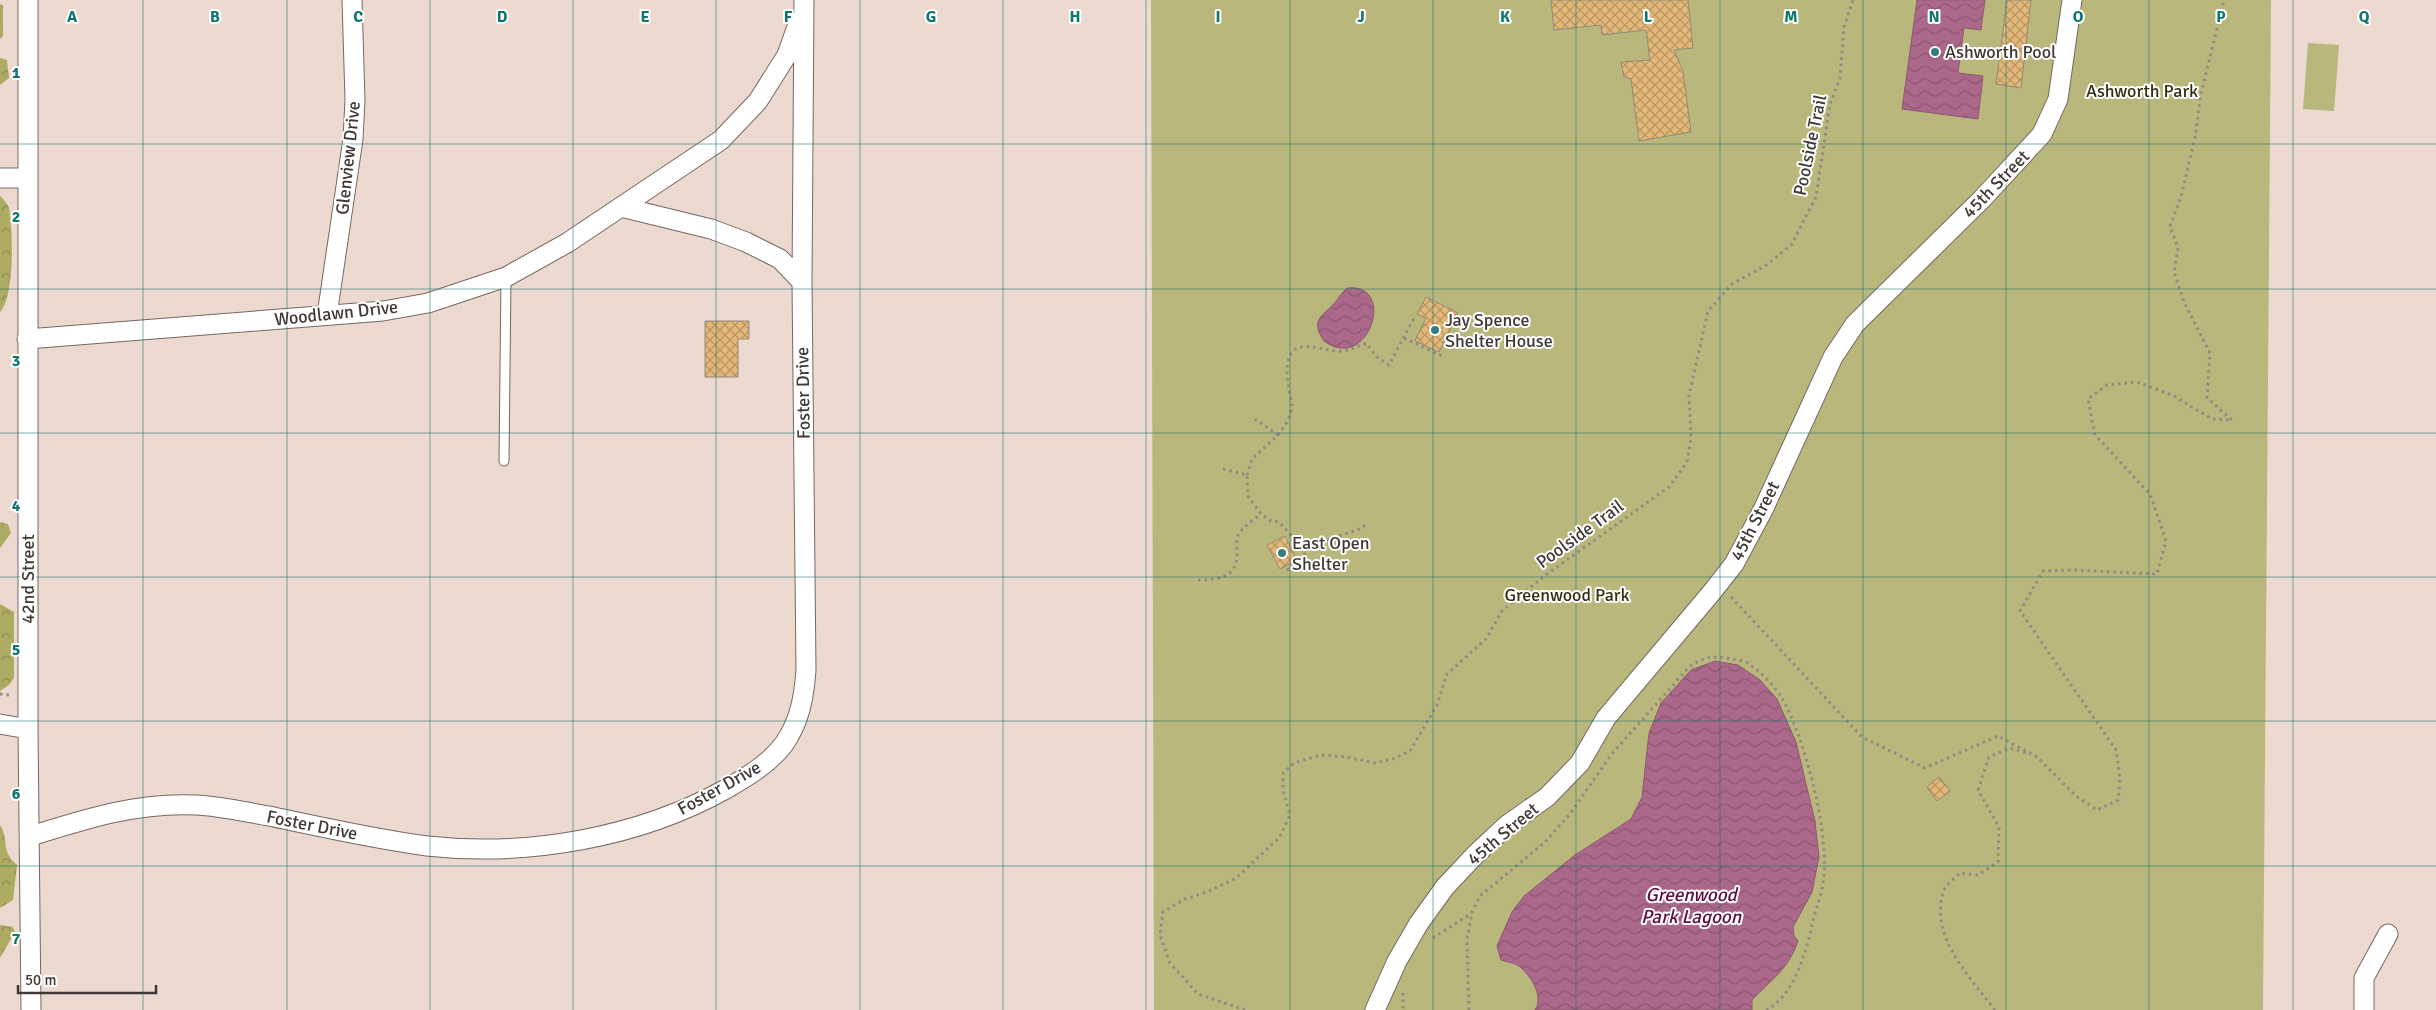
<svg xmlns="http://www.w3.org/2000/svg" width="2436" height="1010" viewBox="0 0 2436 1010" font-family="Signika,sans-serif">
	<defs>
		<pattern id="forest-crowns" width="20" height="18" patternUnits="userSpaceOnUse" patternTransform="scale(1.25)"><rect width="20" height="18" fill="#aeab62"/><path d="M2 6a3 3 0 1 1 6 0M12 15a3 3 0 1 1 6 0" fill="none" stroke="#8f8c52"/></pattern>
		<pattern id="water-waves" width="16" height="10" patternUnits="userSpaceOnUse" patternTransform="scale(1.25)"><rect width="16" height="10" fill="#ab688a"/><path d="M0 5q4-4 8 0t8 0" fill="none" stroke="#8d5772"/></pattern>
		<pattern id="building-cross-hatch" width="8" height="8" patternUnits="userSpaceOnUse" patternTransform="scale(1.25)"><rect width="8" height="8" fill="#e3b878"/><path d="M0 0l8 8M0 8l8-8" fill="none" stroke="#b99763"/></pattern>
	</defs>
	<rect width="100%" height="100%" fill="#ecdad1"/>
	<path fill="#bab77d" d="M1151 0H2271L2263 1010H1154Z
		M2308 43 2339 45 2334 111 2303 109Z"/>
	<path fill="url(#forest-crowns)" d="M0 4 3 5V36L0 39Z
		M0 58 7 60 9 78 0 85Z
		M0 196C3 199 8 204 9 208 13 229 15 297 0 312Z
		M0 522 8 524 11 533 0 548Z
		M0 604 14 612V678L9 685 0 691Z
		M0 825C10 842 0 850 17 865L13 900 0 908Z
		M0 925 13 927 15 932 0 958Z"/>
	<path fill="url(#water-waves)" stroke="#8b5a70" d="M1917 0H1985L1981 30 1964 28 1958 73 1983 76 1978 119 1902 109Z
		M1348 288C1397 283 1369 374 1324 341 1308 318 1326 315 1337 300 1341 295 1342 291 1348 288Z
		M1715 661 1738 665 1760 680 1777 699 1796 742 1815 821 1819 857 1812 892 1793 927 1794 936 1798 941C1788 970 1772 979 1752 1000V1010H1535C1544 996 1531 976 1520 967 1516 963 1507 962 1501 960L1497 946 1512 912 1524 896 1575 855 1631 819 1642 797 1649 733 1661 703 1691 670Z"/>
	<path fill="url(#building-cross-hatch)" stroke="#938a7c" d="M1551 0H1688L1693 48 1674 50 1683 71 1691 132 1639 141 1631 79 1624 77 1621 62 1650 60 1646 30 1602 35 1601 25 1554 30Z
		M2007 0H2031L2021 88 1996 84Z
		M1426 297 1458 313 1439 352 1415 341 1426 318 1417 314Z
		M705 321H749V339H738V377H705Z
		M1285 536 1297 560 1280 569 1267 545Z
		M1939 777 1950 791 1937 801 1927 787Z"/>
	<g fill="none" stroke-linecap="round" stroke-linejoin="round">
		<defs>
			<path id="service" d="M504 461 506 277"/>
			<path id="minor" d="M28 0V729L31 1010
				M0 178H28
				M621 207 711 229 746 242 780 259 802 282
				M327 315 353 139 355 100 352 0
				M27 339 383 311 428 303 506 277 567 243 721 140 758 101 787 55 799 21
				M0 724 28 729
				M31 836C85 819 138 802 196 805 220 806 245 812 269 816 321 827 374 839 427 846 527 857 638 838 726 789 747 777 770 763 784 744 800 721 804 697 806 670L802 282 804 0
				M1375 1010 1397 961 1419 923 1445 887 1475 855 1507 825 1547 797 1580 763 1606 718 1712 592 1734 564 1763 510 1833 357 1855 324 1982 199 2042 134 2058 99 2072 0
				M2364 1010V978L2388 934"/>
		</defs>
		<use href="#service" stroke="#776860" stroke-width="11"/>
		<use href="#minor" stroke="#776860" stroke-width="21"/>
		<path stroke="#958982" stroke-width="3" stroke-dasharray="2.5 4" stroke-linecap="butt" d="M1404 338 1442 356
			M1278 435C1302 405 1287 400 1287 370 1288 331 1322 353 1344 351 1352 349 1359 346 1366 343L1378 358 1389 365 1415 316
			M1223 469 1247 475 1248 496 1261 514 1271 521 1279 522 1303 548
			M1247 475 1252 459 1278 435 1255 419
			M1287 570 1306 559 1303 548 1363 528 1365 524
			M1198 580C1217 580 1237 578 1237 554 1237 548 1236 541 1238 535 1243 526 1254 520 1261 514
			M1731 597 1862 737 1925 768 1998 736 2037 757 2076 796 2097 810 2118 800 2120 779 2116 750 2020 611 2043 571 2072 570 2157 574 2166 541 2150 494 2095 435 2088 399 2107 385 2137 382 2172 395 2212 419 2232 420 2207 398 2210 353 2184 302 2174 272 2178 248 2170 226 2181 197 2196 133 2200 98 2224 0
			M0 694 10 695
			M1433 938 1472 913
			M1403 993V1010
			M1245 1010 1198 994 1170 963 1160 935 1163 912 1185 899 1204 893 1235 879 1280 837 1290 815 1283 791V773L1294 763 1321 755 1346 757 1375 763 1393 759 1410 751 1437 705 1447 674 1486 639 1502 611 1543 577 1669 487 1687 462 1691 438 1689 395 1708 311 1732 284 1765 266 1792 244 1816 197 1830 104 1840 78 1844 27 1853 0
			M1469 1010 1467 940 1472 912 1480 896 1544 843 1570 814 1611 755 1689 667C1703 657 1714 655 1731 659 1737 660 1745 660 1749 664 1761 672 1776 687 1783 700 1805 740 1828 828 1824 875 1823 894 1814 912 1811 930 1805 956 1792 998 1766 1010
			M1995 1010C1970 977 1928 936 1944 890 1946 884 1955 878 1960 873L1978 875 1998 862 1999 827 1978 790 1989 757 2010 748 2026 753"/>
		<use href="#service" stroke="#fff" stroke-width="9"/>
		<use href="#minor" stroke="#fff" stroke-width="19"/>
	</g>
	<path fill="none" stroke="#0f766e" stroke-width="1" stroke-opacity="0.55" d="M143 0V1010M287 0V1010M430 0V1010M573 0V1010M716 0V1010M860 0V1010M1003 0V1010M1146 0V1010M1290 0V1010M1433 0V1010M1576 0V1010M1720 0V1010M1863 0V1010M2006 0V1010M2149 0V1010M2293 0V1010M0 144H2436M0 289H2436M0 433H2436M0 577H2436M0 721H2436M0 866H2436"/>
	<g fill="#347d7d" stroke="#fff" stroke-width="2">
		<circle cx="1935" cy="52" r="5"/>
		<circle cx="1435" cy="330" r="5"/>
		<circle cx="1282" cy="553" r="5"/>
	</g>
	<g text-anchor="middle" stroke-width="4" stroke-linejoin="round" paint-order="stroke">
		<g font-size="18" fill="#3f3834" stroke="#fff" text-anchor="start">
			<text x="1945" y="58">Ashworth Pool</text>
			<text x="1445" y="326">Jay Spence<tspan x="1445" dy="21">Shelter House</tspan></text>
			<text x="1292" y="549">East Open<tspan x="1292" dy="21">Shelter</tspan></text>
		</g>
		<g font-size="18" fill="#312f0f" stroke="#fff">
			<text x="2142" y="97">Ashworth Park</text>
			<text x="1567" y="601">Greenwood Park</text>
		</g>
		<g font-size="18" fill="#3f3834" stroke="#fff">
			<text transform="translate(1810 145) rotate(-78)" y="6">Poolside Trail</text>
			<text transform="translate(348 158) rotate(-84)" y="6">Glenview Drive</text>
			<text transform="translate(1996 184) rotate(-46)" y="6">45th Street</text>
			<text transform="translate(336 313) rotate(-6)" y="6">Woodlawn Drive</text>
			<text transform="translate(803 393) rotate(-91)" y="6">Foster Drive</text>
			<text transform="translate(1755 521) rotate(-63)" y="6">45th Street</text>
			<text transform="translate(1580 534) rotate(-36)" y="6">Poolside Trail</text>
			<text transform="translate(28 579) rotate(-90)" y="6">42nd Street</text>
			<text transform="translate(719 788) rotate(-29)" y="6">Foster Drive</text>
			<text transform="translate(312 825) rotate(11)" y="6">Foster Drive</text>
			<text transform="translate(1503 834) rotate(-40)" y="6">45th Street</text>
		</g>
		<g font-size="19" font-style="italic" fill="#5f0c40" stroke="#fff">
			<text x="1691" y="901">Greenwood<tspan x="1691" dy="22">Park Lagoon</tspan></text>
		</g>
	</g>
	<g font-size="16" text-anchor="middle" font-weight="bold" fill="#0f766e" stroke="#fff" stroke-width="4" stroke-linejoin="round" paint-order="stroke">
		<text x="72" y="22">A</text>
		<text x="215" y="22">B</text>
		<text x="358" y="22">C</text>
		<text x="502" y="22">D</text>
		<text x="645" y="22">E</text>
		<text x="788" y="22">F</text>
		<text x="931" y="22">G</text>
		<text x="1075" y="22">H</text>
		<text x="1218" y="22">I</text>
		<text x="1361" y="22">J</text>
		<text x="1505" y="22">K</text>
		<text x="1648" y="22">L</text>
		<text x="1791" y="22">M</text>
		<text x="1934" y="22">N</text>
		<text x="2078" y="22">O</text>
		<text x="2221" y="22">P</text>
		<text x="2364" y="22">Q</text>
		<text x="16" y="78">1</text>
		<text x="16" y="222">2</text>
		<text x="16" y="366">3</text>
		<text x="16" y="511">4</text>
		<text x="16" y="655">5</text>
		<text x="16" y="799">6</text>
		<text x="16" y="944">7</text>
	</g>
	<path d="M18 985v8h138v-8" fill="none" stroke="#3f3834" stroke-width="2.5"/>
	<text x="25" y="985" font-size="15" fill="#3f3834" stroke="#ffffff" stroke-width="4" paint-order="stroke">50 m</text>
</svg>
